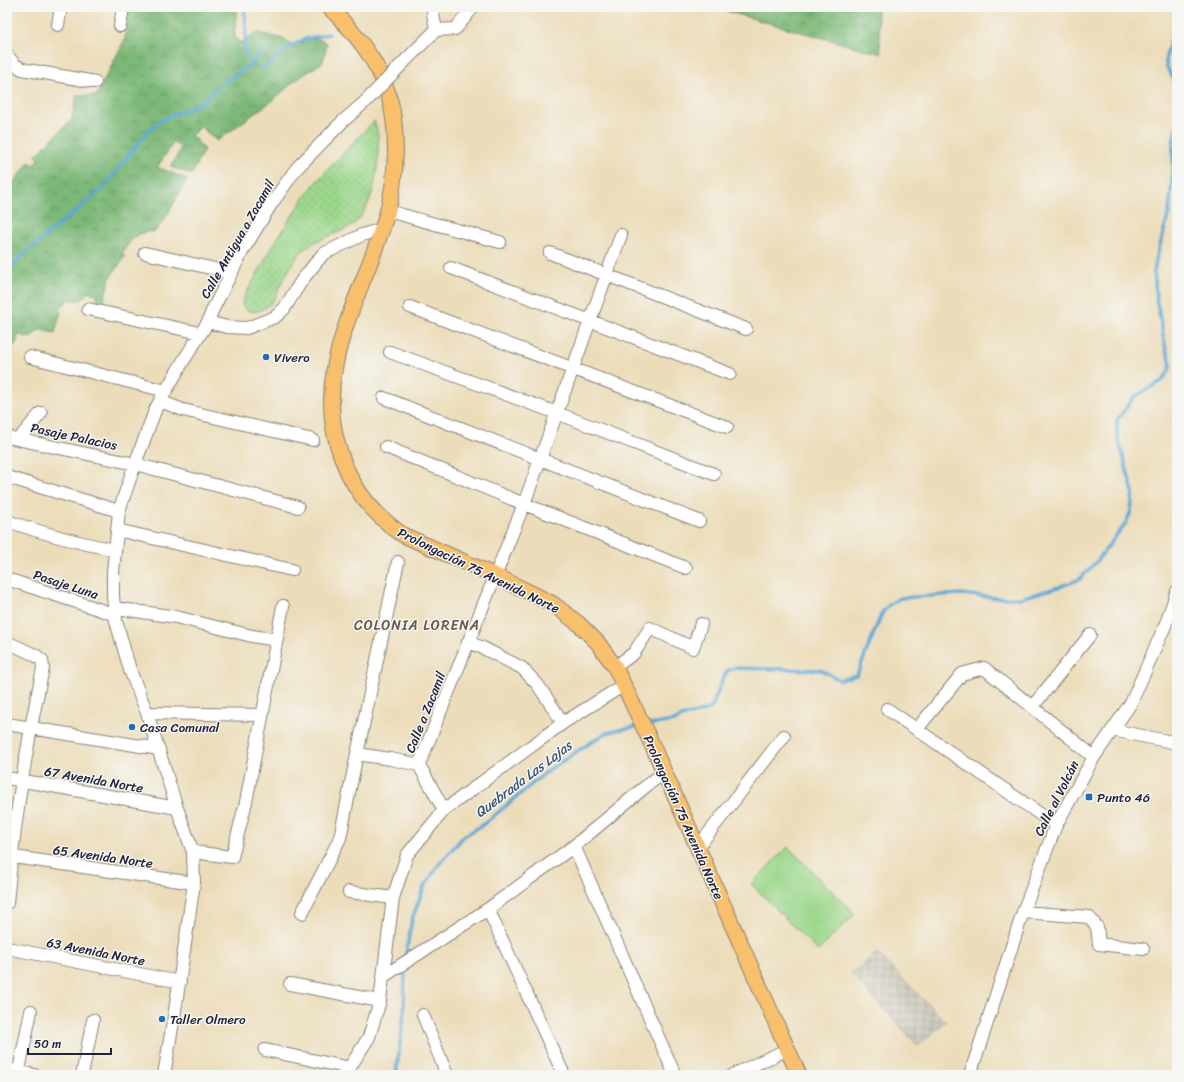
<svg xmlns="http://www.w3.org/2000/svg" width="1184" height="1082" viewBox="0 0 1184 1082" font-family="Sriracha,sans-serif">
	<defs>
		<pattern id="industrial-grid" width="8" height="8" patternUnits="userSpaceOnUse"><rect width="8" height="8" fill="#c8c4b8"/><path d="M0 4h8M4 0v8" fill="none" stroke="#aca89f"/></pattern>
		<pattern id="grass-dots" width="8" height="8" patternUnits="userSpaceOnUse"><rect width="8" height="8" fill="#9bd78b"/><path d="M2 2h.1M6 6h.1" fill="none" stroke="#85b879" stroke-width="1.8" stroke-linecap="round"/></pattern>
		<pattern id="forest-crowns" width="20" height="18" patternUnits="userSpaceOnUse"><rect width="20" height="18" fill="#7cb877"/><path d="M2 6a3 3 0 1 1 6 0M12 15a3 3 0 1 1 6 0" fill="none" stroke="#659563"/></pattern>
	</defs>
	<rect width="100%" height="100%" fill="#f6f6f2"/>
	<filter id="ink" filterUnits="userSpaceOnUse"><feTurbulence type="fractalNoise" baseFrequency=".025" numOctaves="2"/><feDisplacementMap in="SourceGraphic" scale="8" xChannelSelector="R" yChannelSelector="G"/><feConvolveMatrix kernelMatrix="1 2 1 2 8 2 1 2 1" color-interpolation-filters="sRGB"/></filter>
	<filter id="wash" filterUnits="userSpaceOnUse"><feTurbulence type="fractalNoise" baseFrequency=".012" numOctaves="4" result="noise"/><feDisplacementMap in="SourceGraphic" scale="16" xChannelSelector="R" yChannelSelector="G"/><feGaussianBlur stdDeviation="0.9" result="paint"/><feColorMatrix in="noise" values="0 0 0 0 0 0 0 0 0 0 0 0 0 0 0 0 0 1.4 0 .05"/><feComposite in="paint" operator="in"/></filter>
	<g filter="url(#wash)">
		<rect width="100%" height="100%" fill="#ecddba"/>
		<path fill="url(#industrial-grid)" d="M877 952 947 1022 918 1047 850 974Z"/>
		<path fill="url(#grass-dots)" stroke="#5e7c63" d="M374 121C376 126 378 132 378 138 380 163 374 210 352 225 337 235 317 238 303 250 293 260 287 274 280 286 278 291 276 297 272 302 265 310 247 318 242 304L244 297 277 239 306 195 320 178Z"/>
		<path fill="url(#forest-crowns)" stroke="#4f6d59" d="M129 7H236C240 18 228 37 241 43L255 33H259L284 39 297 47C299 46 301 44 302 42 309 37 321 38 327 43L323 62 293 82 277 97 217 141 201 127 191 135 204 149 192 174 171 167 181 148 174 142 157 167 187 179 168 214 155 232C136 230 132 240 121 254L125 256 110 278 103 304C97 302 97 299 97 294L88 292C82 302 80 301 69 299L59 310 61 311 55 333 39 330 31 338 18 335C17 343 16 348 7 347V188L13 183 29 162 34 165 39 159 36 155 72 119 77 95 96 96 125 39Z
			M711 7H877L881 54Z"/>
		<path fill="#9bd78b" stroke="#5e7c63" d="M788 847 855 914 818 951 751 884Z"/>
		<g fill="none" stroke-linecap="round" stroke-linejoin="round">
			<path stroke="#5ca8d5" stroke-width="3.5" d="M244 7 246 25 245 55
				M1177 31 1170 42 1166 56V65L1176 85 1177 101
				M263 68 283 52 304 39 329 34
				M7 271 24 254 102 189 148 131 163 119 201 103 219 86 252 63 262 48
				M648 725 674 721 684 716 705 711 712 707 723 678 728 670 736 668 821 670 840 680 857 675 882 613 889 605 900 598 961 594 998 598H1021L1059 587 1080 579 1097 561 1126 523 1131 511 1133 492 1117 434V420L1134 397 1162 381 1169 371 1171 363 1166 350 1157 303 1154 272 1156 260 1169 212 1173 169V143L1177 123
				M405 959 412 919 424 887 440 863 464 836 484 824 550 769 604 734 618 730 640 726
				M396 1075 404 1013 405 965"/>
		</g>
	</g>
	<g filter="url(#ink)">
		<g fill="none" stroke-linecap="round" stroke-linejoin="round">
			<defs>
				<path id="minor" d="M434 7 433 14 436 30
					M58 25 61 7
					M120 26 123 7
					M436 30 455 29 458 26 473 7
					M7 55 14 64 22 69 95 82
					M400 66 436 30
					M388 211 500 242
					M145 253 232 273
					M550 253 746 329
					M451 268 730 374
					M410 307 727 427
					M88 309 200 333
					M208 322 227 327 247 328 275 317 284 309 302 280 323 254 362 235 382 229
					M390 352 557 413 714 474
					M30 357 166 391
					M384 398 699 521
					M160 401 183 410 313 440
					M7 437 135 464 298 507
					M19 439 41 413
					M386 447 524 504 686 568
					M7 477 119 511
					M7 521C42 533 79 543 115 550
					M117 530 292 570
					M7 579 116 615
					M115 608 176 617 252 636 277 640
					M7 642 35 655 42 660 43 668C26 746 14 823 7 903
					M468 642 483 648 522 668 538 685 563 723
					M615 667 634 653 650 628 693 648 701 624
					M1033 706 1090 635
					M887 709 1056 825
					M147 713 261 715
					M7 724 159 749
					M917 729 962 674 984 668 1094 757
					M1112 730 1177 743
					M357 754 390 759 419 765
					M7 778 177 808
					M444 810 419 765 524 504 621 235
					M574 846 675 1075
					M698 847 784 736
					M193 852 232 857 246 802 283 606
					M7 856 194 883
					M349 892 393 898
					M488 909 564 1075
					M1023 912 1089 917 1097 927 1099 944 1143 949
					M302 913 340 838 357 754 398 562
					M7 948 180 982
					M384 976 488 909 574 846 651 782 665 773
					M290 984 380 1001
					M423 1015 447 1075
					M265 1050 350 1068
					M7 1069 35 1075
					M18 1075 31 1011
					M82 1075 93 1020
					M164 1075 176 1004 194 883 193 852 177 808 147 713 130 670 116 621 113 597V572L119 511 135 464 156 408 182 363 208 322 212 311 242 252 270 206 296 169 342 122 366 101
					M345 1075 369 1037 380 1001 393 898 407 855 444 810 563 723 624 685
					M733 1075 788 1049
					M970 1075 1023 912 1056 825 1094 757 1131 703 1167 621 1177 591"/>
				<path id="major" d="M329 7C354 32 377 59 388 93 399 128 397 178 387 213 364 296 307 372 343 461 355 492 375 516 403 535L494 575 553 604 579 624 598 643 615 667 649 738 799 1075"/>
			</defs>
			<use href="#minor" stroke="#87807a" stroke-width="14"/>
			<use href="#major" stroke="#87807a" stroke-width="17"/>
			<use href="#minor" stroke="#fff" stroke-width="12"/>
			<use href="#major" stroke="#f8bf6c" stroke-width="15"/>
			<defs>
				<path id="minor-bridge" d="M366 101 400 66"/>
			</defs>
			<use href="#minor-bridge" stroke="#87807a" stroke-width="14" stroke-linecap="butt"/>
			<use href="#minor-bridge" stroke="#fff" stroke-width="12"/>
		</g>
	</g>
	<g fill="#1f6fb2" stroke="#f6f6f2" stroke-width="1.5">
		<circle cx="266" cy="357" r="4"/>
		<circle cx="132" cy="727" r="4"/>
		<rect x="1085" y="793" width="8" height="8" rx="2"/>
		<circle cx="162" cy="1019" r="4"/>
	</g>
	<g text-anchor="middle" stroke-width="3" stroke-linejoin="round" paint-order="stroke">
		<g font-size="13" fill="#22223b" stroke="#f6f6f2">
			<text transform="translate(237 239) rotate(-60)" y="5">Calle Antigua a Zacamil</text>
			<text transform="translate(74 436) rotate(12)" y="5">Pasaje Palacios</text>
			<text transform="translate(479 570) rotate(26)" y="5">Prolongación 75 Avenida Norte</text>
			<text transform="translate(66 584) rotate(18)" y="5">Pasaje Luna</text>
			<text transform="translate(425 712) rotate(-68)" y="5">Calle a Zacamil</text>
			<text transform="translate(94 779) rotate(10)" y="5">67 Avenida Norte</text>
			<text transform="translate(1056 798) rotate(-63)" y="5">Calle al Volcán</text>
			<text transform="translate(684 817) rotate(66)" y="5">Prolongación 75 Avenida Norte</text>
			<text transform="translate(103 856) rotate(8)" y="5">65 Avenida Norte</text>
			<text transform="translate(96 951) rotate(11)" y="5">63 Avenida Norte</text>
		</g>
		<g font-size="13" fill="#22223b" stroke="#f6f6f2" text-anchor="start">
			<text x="274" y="362">Vivero</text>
			<text x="140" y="732">Casa Comunal</text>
			<text x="1097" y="802">Punto 46</text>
			<text x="170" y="1024">Taller Olmero</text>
		</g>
		<g font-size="14" letter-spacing="1" fill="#69574e" stroke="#f6f6f2">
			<text x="417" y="630">COLONIA LORENA</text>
		</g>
		<g font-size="14" font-style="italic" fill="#395879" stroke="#f6f6f2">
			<text transform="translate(523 779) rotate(-37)" y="5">Quebrada Las Lajas</text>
		</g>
	</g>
	<rect width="1184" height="1082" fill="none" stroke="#f6f6f2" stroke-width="24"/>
	<path d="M28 1048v6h83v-6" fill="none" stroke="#22223b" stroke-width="2"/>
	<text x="34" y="1048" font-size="12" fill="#22223b" stroke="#f6f6f2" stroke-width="3" paint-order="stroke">50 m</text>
</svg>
